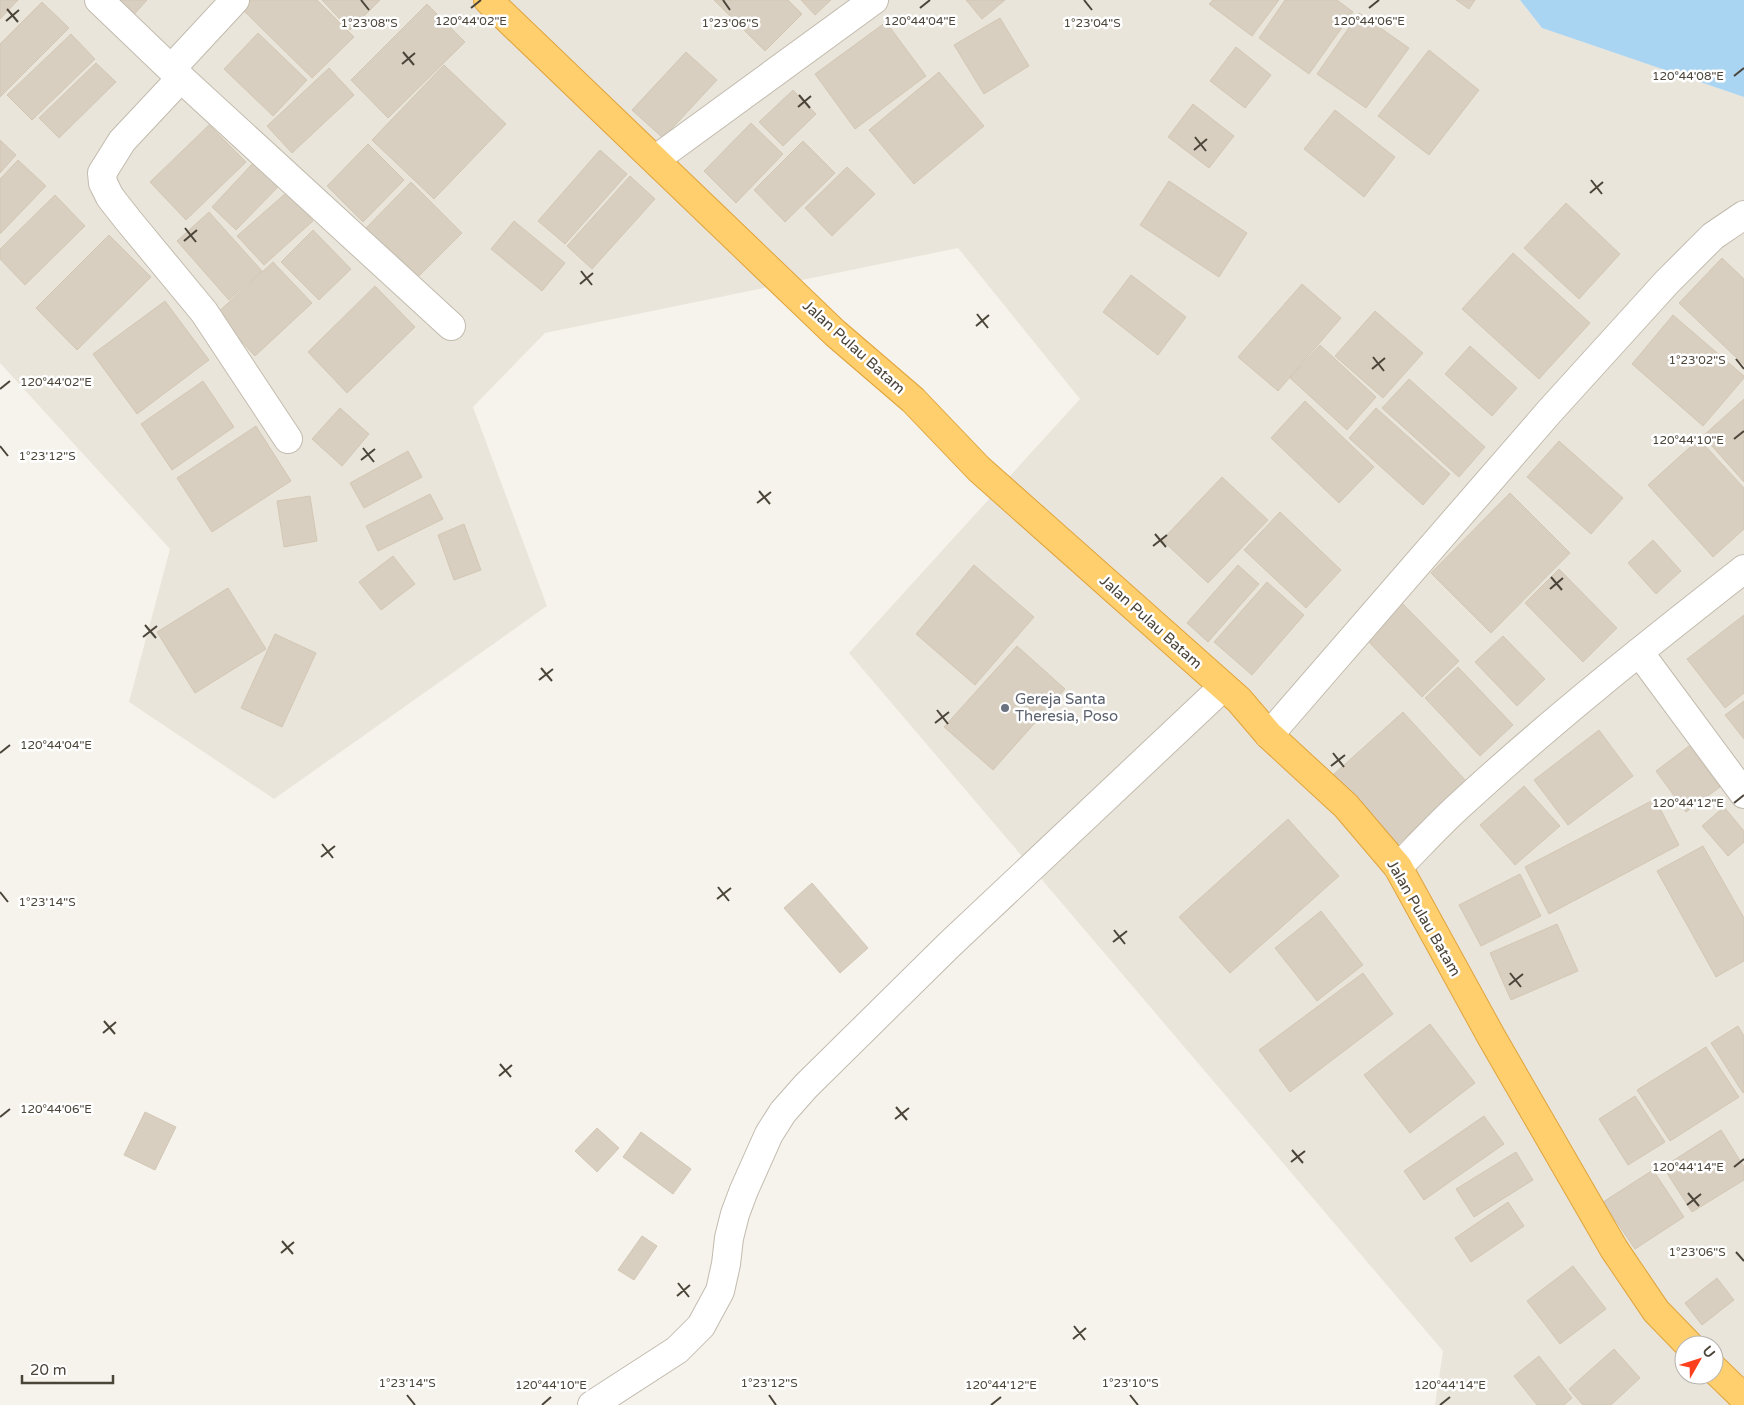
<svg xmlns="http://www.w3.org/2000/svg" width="1744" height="1405" viewBox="0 0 1744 1405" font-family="'Varela Round',sans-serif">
	<rect width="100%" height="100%" fill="#f6f3ec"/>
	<path fill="#eae5da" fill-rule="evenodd" d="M0 0H1520L1542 28 1744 97V1405H1435L1443 1351 849 653 1080 399 958 248 545 333 473 407 547 606 274 799 129 702 170 549 0 363ZM1684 1345H1714V1375H1684Z"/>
	<path fill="#a9d4f2" d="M1520 0H1744V97L1542 28Z"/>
	<path fill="#d8cfc1" stroke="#d3c7b4" d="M0 0H18L0 19Z
		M111 0H147L131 18Z
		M251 0H317L354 37 312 78 242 9Z
		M322 0H380L350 30Z
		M714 0H788L802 14 765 51Z
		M801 0H831L815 15Z
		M966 0H1005L982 19Z
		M1213 0H1279L1252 36 1209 4Z
		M1285 0H1337L1353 12 1309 74 1259 38Z
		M1456 0H1475L1469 9Z
		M42 2 69 28 0 97V44Z
		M427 4 465 42 388 118 351 80Z
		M1359 13 1409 48 1366 108 1317 74Z
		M1000 18 1029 66 984 94 954 45Z
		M886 22 926 76 855 129 815 74Z
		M258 33 307 80 273 116 224 69Z
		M71 34 95 59 32 120 7 95Z
		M1236 47 1271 75 1245 108 1210 81Z
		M1429 50 1479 90 1429 155 1378 116Z
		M686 52 717 80 663 138 632 110Z
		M96 63 116 82 59 138 39 118Z
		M444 65 506 124 434 199 372 140Z
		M329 68 354 95 292 153 267 126Z
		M939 72 984 126 914 184 869 130Z
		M793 90 816 114 783 146 759 122Z
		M1193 104 1234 136 1209 168 1168 137Z
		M1335 110 1395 157 1364 197 1304 149Z
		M751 123 783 154 736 203 704 171Z
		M209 125 246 162 186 220 150 182Z
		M0 140 16 155 0 173Z
		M803 141 835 173 785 222 754 190Z
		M368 144 404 180 363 222 327 186Z
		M600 150 627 174 565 244 538 221Z
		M18 160 46 186 0 234V179Z
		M253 163 278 187 236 230 212 207Z
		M847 167 875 194 832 236 805 208Z
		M630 176 655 199 592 269 567 246Z
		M1169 181 1247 233 1219 277 1140 225Z
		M411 182 462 233 416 279 366 228Z
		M287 192 313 221 264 265 237 236Z
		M55 195 85 226 25 285 0 259V249Z
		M1566 203 1620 254 1579 299 1524 248Z
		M209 212 262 271 229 300 177 241Z
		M514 221 565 263 542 291 491 249Z
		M313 230 351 269 319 300 281 262Z
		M109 235 151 277 77 350 36 308Z
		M1513 253 1590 323 1539 379 1462 309Z
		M1722 258 1744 279V365L1679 303Z
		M273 262 312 303 255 356 216 314Z
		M1131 275 1186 317 1158 355 1103 312Z
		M1302 284 1341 318 1278 391 1238 357Z
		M375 286 415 327 347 393 308 352Z
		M165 301 209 360 137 414 93 354Z
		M1375 311 1423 353 1383 398 1335 356Z
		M1673 315 1744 376V378L1703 426 1632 364Z
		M1320 345 1376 397 1347 430 1290 378Z
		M1470 346 1517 388 1492 416 1445 374Z
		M1409 379 1485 447 1459 477 1382 408Z
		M203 381 234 427 172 470 141 424Z
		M1744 399V482L1703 436Z
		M1305 401 1374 467 1339 503 1271 438Z
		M340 408 369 434 342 466 312 439Z
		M1376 408 1450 474 1423 505 1349 438Z
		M256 426 291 481 212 532 177 478Z
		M1699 439 1744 488V529L1713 557 1648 485Z
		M1559 441 1623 498 1591 534 1527 477Z
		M408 451 422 477 364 508 350 483Z
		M1222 477 1268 520 1208 583 1162 540Z
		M1510 493 1570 553 1491 633 1431 573Z
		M430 494 443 519 378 551 366 526Z
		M310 496 317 541 284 547 277 501Z
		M1280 512 1341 570 1306 608 1244 550Z
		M464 524 481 570 454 580 438 535Z
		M1653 540 1681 571 1656 594 1628 563Z
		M393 556 415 584 381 610 359 582Z
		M974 565 1034 617 975 685 916 634Z
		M1238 565 1259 584 1208 642 1187 623Z
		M1559 569 1617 628 1583 662 1525 603Z
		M1267 582 1304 615 1252 675 1214 642Z
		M228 588 266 649 195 693 157 632Z
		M1400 601 1459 661 1422 697 1364 637Z
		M1744 615V693L1725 708 1687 659Z
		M275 634 316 653 282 727 241 708Z
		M1503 636 1545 679 1517 706 1475 662Z
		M1017 646 1065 689 993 770 944 727Z
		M1458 667 1513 725 1480 756 1425 698Z
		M1744 701V739L1725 715Z
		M1403 712 1466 781 1398 844 1334 774Z
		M1599 730 1633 776 1568 825 1534 780Z
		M1689 746 1720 787 1686 812 1656 771Z
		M1524 786 1560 826 1515 865 1480 825Z
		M1655 799 1679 845 1549 914 1525 867Z
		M1724 807 1744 831V842L1728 856 1702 826Z
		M1288 819 1339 876 1230 973 1179 917Z
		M1703 846 1744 918V961L1716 977 1657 871Z
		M1520 874 1541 916 1481 946 1459 905Z
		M812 883 868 948 840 973 784 908Z
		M1321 911 1363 965 1317 1001 1275 948Z
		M1557 924 1578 971 1511 1000 1490 953Z
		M1363 973 1393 1014 1290 1092 1259 1050Z
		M1430 1024 1475 1083 1410 1133 1364 1075Z
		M1738 1026 1744 1036V1092L1743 1093 1711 1043Z
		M1706 1047 1739 1097 1670 1141 1637 1090Z
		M1635 1096 1665 1142 1628 1165 1599 1119Z
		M145 1112 176 1127 155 1170 124 1155Z
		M1484 1116 1504 1144 1424 1200 1404 1171Z
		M597 1128 619 1148 597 1172 575 1151Z
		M1721 1130 1744 1167V1180L1692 1212 1663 1167Z
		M641 1132 691 1169 673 1194 623 1157Z
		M1516 1152 1533 1180 1474 1217 1456 1189Z
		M1653 1170 1684 1217 1635 1249 1603 1202Z
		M1508 1202 1524 1226 1471 1262 1455 1238Z
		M642 1236 657 1246 634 1280 618 1270Z
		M1573 1266 1606 1309 1560 1344 1527 1301Z
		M1717 1278 1734 1300 1702 1325 1685 1303Z
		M1614 1349 1640 1378 1611 1405H1583L1569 1389Z
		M1539 1356 1572 1398 1564 1405H1537L1514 1376Z"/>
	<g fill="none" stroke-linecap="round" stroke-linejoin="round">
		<defs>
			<path id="street" d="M99 0 171 69
				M235 0 171 69 451 326
				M181 78 122 141 102 173 103 183 110 197 128 220 204 312 288 439
				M656 159 874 0
				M1639 652 1744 794
				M1269 735 1549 412 1667 282 1713 236 1744 215
				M1398 867C1419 846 1438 825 1460 805 1550 722 1647 645 1744 569
				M592 1405 677 1350 701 1326 720 1291 726 1264 729 1238 735 1214 744 1190 769 1134 783 1112 806 1086 949 945 1223 687"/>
			<path id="highway" d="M488 0 835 333 913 400 979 469 1239 700 1269 735 1346 806 1398 867 1492 1038 1614 1249 1656 1311 1689 1345
				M1714 1369 1744 1398"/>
		</defs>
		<use href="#street" stroke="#c2bbae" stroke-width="30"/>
		<use href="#highway" stroke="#e0a43c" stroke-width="30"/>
		<use href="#street" stroke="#fff" stroke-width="28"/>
		<use href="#highway" stroke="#ffcf6e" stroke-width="28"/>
	</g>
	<path fill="none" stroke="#4b4439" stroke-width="2" d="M361 0 369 10M723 0 730 10M1084 0 1092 10M471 8 481 0M920 8 930 0M1369 8 1379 0M7 9 18 22M6 21 19 10M403 52 414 65M402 64 415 53M1734 76 1744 68M799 95 810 108M798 107 811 96M1195 137 1206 151M1194 150 1207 139M1591 180 1602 194M1590 193 1603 182M185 228 196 242M184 241 197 230M581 271 592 285M580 284 593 273M977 314 988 328M976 326 989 315M1373 357 1384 371M1736 359 1744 369M1372 369 1385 358M0 389 10 381M1734 439 1744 431M0 446 8 456M363 448 374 462M361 460 375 449M759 491 770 504M757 503 771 492M1155 534 1166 547M1153 546 1167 535M1551 577 1562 590M1550 589 1563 578M145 625 156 638M143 637 157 626M541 668 552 681M539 680 553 669M937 710 948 724M935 723 949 712M0 753 10 745M1333 753 1344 767M1331 766 1345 755M1734 803 1744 795M322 844 333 858M321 857 335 846M718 887 729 901M0 892 8 902M717 899 731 888M1114 930 1125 944M1113 942 1127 931M1510 973 1521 987M1509 985 1523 974M104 1021 115 1034M103 1033 116 1022M500 1064 511 1077M499 1076 512 1065M896 1107 907 1120M0 1117 10 1109M895 1119 909 1108M1292 1150 1303 1163M1291 1162 1305 1151M1734 1167 1744 1159M1688 1193 1699 1206M1687 1205 1701 1194M282 1241 293 1254M1736 1252 1744 1261M281 1253 294 1242M678 1283 689 1297M677 1296 690 1285M1074 1326 1085 1340M1073 1339 1086 1328M407 1395 415 1405M769 1395 776 1405M1130 1395 1138 1405M542 1405 551 1397M991 1405 1001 1397M1440 1405 1450 1397"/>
	<circle fill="#6b7280" stroke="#fff" stroke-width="2" cx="1005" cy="708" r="5"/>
	<g text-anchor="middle" stroke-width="5" stroke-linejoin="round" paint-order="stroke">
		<g font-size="15" fill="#4b4439" stroke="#fff">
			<text transform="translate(854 347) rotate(42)" y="5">Jalan Pulau Batam</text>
			<text transform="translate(1151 622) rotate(42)" y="5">Jalan Pulau Batam</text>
			<text transform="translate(1424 918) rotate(60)" y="5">Jalan Pulau Batam</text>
		</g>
		<g font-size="15" fill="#5b616d" stroke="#fff" text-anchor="start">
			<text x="1015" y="704">Gereja Santa<tspan x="1015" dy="17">Theresia, Poso</tspan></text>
		</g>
	</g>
	<g font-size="12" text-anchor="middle" fill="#4b4439" stroke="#fff" stroke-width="5" stroke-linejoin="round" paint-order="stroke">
		<text x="1369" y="25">120°44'06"E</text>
		<text x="471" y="25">120°44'02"E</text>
		<text x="920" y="25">120°44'04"E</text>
		<text x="369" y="27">1°23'08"S</text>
		<text x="730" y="27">1°23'06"S</text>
		<text x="1092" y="27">1°23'04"S</text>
		<text x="1688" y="80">120°44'08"E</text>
		<text x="1697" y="364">1°23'02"S</text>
		<text x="56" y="386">120°44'02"E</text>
		<text x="1688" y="444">120°44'10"E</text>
		<text x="47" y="460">1°23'12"S</text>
		<text x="56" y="749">120°44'04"E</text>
		<text x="1688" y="807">120°44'12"E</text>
		<text x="47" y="906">1°23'14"S</text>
		<text x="56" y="1113">120°44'06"E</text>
		<text x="1688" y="1171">120°44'14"E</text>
		<text x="1697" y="1256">1°23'06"S</text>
		<text x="407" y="1387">1°23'14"S</text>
		<text x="769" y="1387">1°23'12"S</text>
		<text x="1130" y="1387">1°23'10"S</text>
		<text x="551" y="1389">120°44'10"E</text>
		<text x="1001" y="1389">120°44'12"E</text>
		<text x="1450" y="1389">120°44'14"E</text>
	</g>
	<g transform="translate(1699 1360) rotate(51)"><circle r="24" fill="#ffffff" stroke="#b7b4b0"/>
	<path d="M0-4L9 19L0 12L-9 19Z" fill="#fc3f1d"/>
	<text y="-8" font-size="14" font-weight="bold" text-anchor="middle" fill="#4b4439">U</text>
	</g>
	<path d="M22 1375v8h91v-8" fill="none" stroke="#4b4439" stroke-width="2.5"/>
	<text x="30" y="1375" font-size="15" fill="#4b4439" stroke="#ffffff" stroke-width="4" paint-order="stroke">20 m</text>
</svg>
